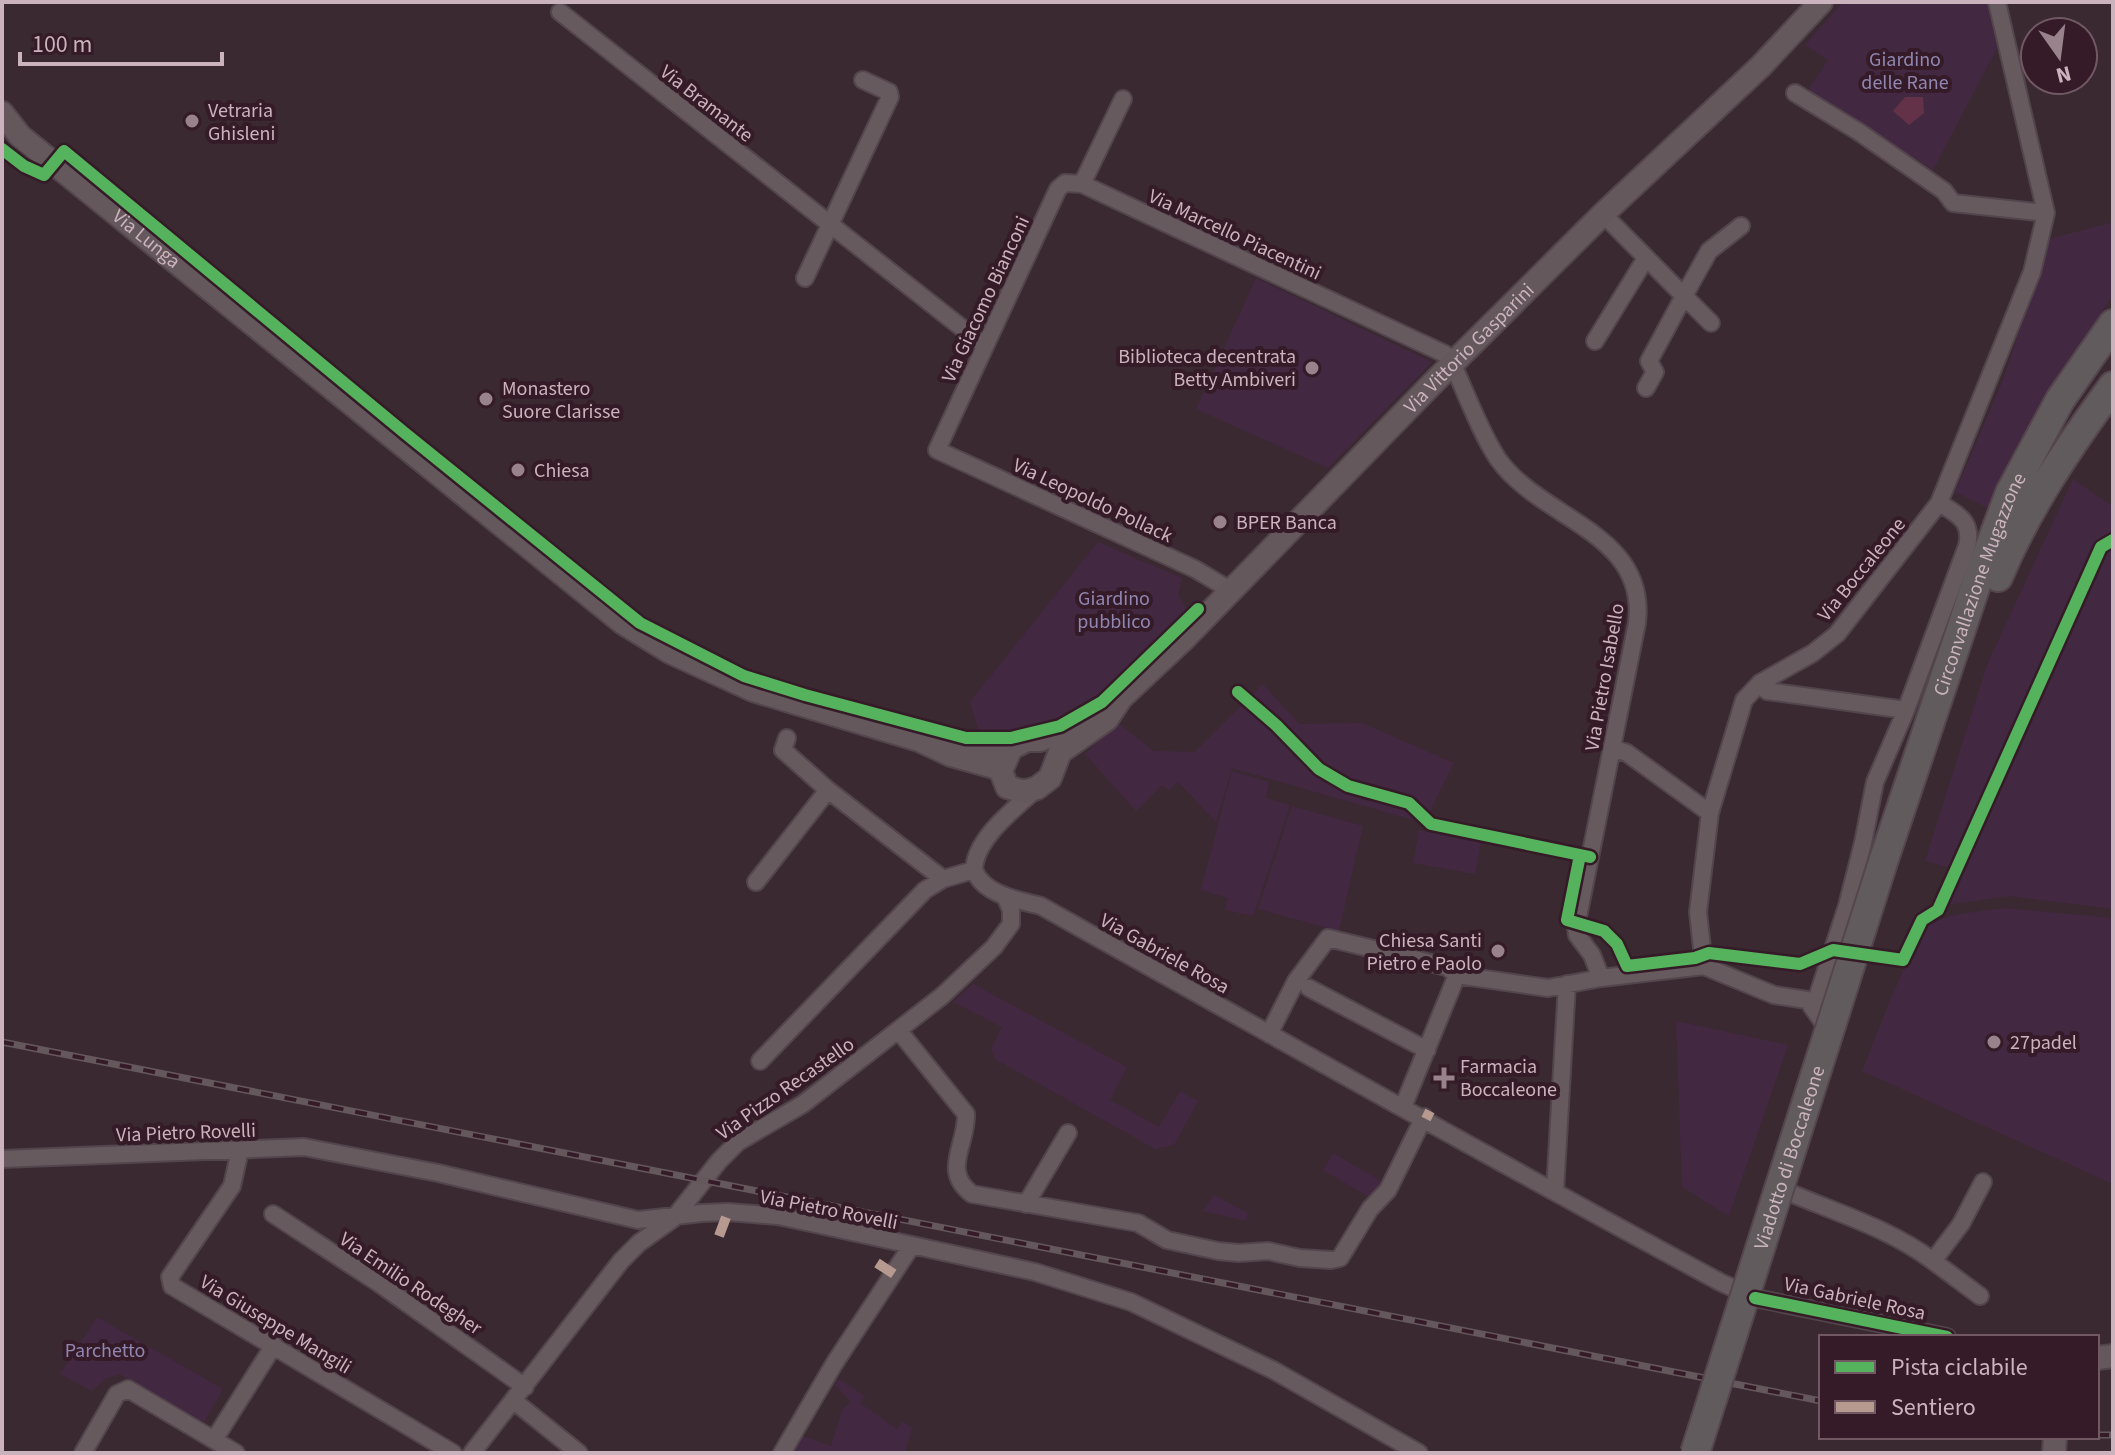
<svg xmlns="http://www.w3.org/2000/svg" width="2115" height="1455" viewBox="0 0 2115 1455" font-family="'Source Sans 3',sans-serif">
	<rect width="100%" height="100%" fill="#3a2931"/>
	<path fill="#432842" d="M1843 2H1987L1997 48 1933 170 1808 90 1828 60 1805 45Z
		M2113 222V295L2041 405 1990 509 1955 492 2003 380 2049 239Z
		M1256 278 1432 362 1328 468 1196 409Z
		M2073 479 2113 507V909L2009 896 1946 905 1963 871 1925 861 1987 665Z
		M1098 542 1182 578 1178 595 1188 612 1101 699 1050 724 1015 733H979L970 702Z
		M1263 684 1299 724 1362 723 1454 763 1424 823 1232 768 1216 822 1178 782 1169 790 1162 785 1136 811 1085 754 1116 722 1154 751 1195 752Z
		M1232 771 1269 782 1266 798 1290 805 1253 916 1225 910 1228 898 1201 890Z
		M1292 806 1363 826 1339 931 1258 909Z
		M1419 830 1481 841 1475 874 1413 863Z
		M2004 908 2113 918V1184L1862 1071C1873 1045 1913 935 1931 924 1951 912 1982 912 2004 908Z
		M973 984 1127 1067 1110 1100 1159 1127 1180 1091 1198 1101 1174 1145 1155 1149 995 1059 991 1049 1002 1027 953 1002Z
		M1676 1021 1788 1045 1729 1216 1682 1187Z
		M1333 1153 1382 1182 1371 1198 1323 1170Z
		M1214 1195 1246 1212 1248 1216 1245 1221 1203 1211Z
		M97 1317 223 1389 204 1422 119 1374 105 1379 92 1391 60 1374Z
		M839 1379 865 1396 860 1403 897 1429 902 1421 912 1428 905 1453H794L802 1436 831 1446 842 1410 851 1402 835 1385Z"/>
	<path fill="#633248" d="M1905 97H1923L1924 113 1909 125 1893 111Z"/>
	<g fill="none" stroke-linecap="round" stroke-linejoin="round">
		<defs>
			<path id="street" d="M560 12 985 346
				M1795 93 1859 132 1944 191 1953 203 2046 213
				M1082 184 1123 99
				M1603 214 1684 296 1649 361 1655 372 1646 388
				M805 278 890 97 889 92 863 80
				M1711 323 1684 296 1709 251 1741 226
				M1595 341 1646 258
				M1230 590 1195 569 937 450 1058 189 1065 183 1082 184 1445 354 1453 365C1466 393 1481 434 1498 459 1541 520 1648 532 1637 623L1576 927 1577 935 1592 955 1601 978
				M1760 683 1767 691 1906 710
				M787 738 783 750 828 790 943 879 974 870
				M1613 748 1627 753 1710 813
				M974 870C984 895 1018 900 1041 906 1267 1033 1492 1159 1720 1282L1755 1298 1947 1337
				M974 870C975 838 1015 809 1037 788
				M756 882 828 790
				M1704 966 1698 912 1710 813 1744 700 1760 683 1813 653 1837 634 1939 503 2032 272 2046 213 1997 2
				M1309 988 1427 1050
				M1814 1007 1847 906 1863 843 1875 782 1906 710 1967 546C1973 521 1957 514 1939 503
				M899 1031 966 1114C967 1145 941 1171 972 1194L1138 1223 1167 1240 1218 1251 1239 1253 1268 1251 1300 1258 1331 1260 1340 1258 1370 1209 1388 1190 1424 1117
				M1269 1034 1296 981 1328 938 1447 967 1457 975 1548 988 1601 978 1704 966 1774 995 1807 1000 1832 1035
				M760 1061 925 890 943 879
				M1403 1107 1457 975
				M240 1150 232 1186 170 1277 172 1286 453 1453
				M2 1159 304 1147 438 1173 638 1220 702 1213 728 1212 778 1216 811 1223 1035 1272 1131 1302 1273 1370 1419 1453
				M1555 1191 1567 984
				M1788 1192C1837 1213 1891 1229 1933 1261L1961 1224 1983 1182
				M1026 1204 1068 1133
				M273 1214 380 1284 525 1387
				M1933 1261 1980 1296
				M514 1401 579 1453
				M214 1440 274 1345
				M83 1453 117 1394 128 1389 236 1453
				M472 1453 621 1261 639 1243 674 1218 719 1161 738 1142 803 1104 942 996 994 947 1011 924V910L1005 896
				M782 1453 834 1364 912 1245"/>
			<g id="secondary">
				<path id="s1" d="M2 113 20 136 623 623 670 652 753 690 919 740 951 755 994 767 1001 771"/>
				<path id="s2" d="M1121 698 1060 732 1040 740H1027L1011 748 1001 771 1007 787 1024 792 1037 788 1050 778 1060 752 1107 719 1121 698 1185 638 1433 383 1603 214 1761 66 1821 2"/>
				<path d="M953 743 1011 748"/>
				<path d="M2097 1358 2113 1356"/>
				<path d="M2054 1453 2055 1437"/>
			</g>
			<g id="highway">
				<path d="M1998 577C2027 508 2069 446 2113 386"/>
				<path id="s3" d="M1883 862 1979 576 2010 493 2060 400 2113 324"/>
			</g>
		</defs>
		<use href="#street" stroke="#52454b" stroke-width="20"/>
		<use href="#secondary" stroke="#52454b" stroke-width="26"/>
		<use href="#highway" stroke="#55464d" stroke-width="32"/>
		<use href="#street" stroke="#675a5f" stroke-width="16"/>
		<use href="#secondary" stroke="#65585d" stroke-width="22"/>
		<use href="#highway" stroke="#615b5d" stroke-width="28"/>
		<defs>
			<path id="rail" d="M2 1042 1821 1401
				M2097 1435H2113"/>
		</defs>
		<use href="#rail" stroke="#65585d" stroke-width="7"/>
		<use href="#rail" stroke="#351b27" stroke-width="4" stroke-dasharray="12" stroke-linecap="butt"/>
		<defs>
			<g id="highway-bridge">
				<path id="s4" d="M1695 1453 1883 862"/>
			</g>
		</defs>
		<use href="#highway-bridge" stroke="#55464d" stroke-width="32" stroke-linecap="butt"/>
		<use href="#highway-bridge" stroke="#615b5d" stroke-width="28"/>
		<path stroke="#b69a8f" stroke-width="10" stroke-dasharray="20 10" stroke-linecap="butt" d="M1426 1119 1430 1111
			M719 1236 728 1212
			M877 1263 894 1274"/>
		<defs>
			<path id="cycleway" d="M2 149 24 166 44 175 64 151 406 434 640 623 744 676 805 695 966 738H1011L1060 726 1102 702 1198 609
				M1238 692 1276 725 1319 769 1348 786 1409 803 1431 824 1590 857
				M1580 855 1567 920 1604 931 1617 944 1627 966 1695 958 1709 953 1800 964 1833 950 1903 960 1922 920 1938 910 2101 547 2113 540
				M1755 1298 1947 1337"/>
		</defs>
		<use href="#cycleway" stroke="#351b27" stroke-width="17"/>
		<use href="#cycleway" stroke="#56b35d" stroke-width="12"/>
	</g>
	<g fill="#98838c" stroke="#351b27" stroke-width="3">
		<circle cx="192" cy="121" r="8"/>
		<circle cx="1312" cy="368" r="8"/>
		<circle cx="486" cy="399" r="8"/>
		<circle cx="518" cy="470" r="8"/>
		<circle cx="1220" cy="522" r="8"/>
		<circle cx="1498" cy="951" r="8"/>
		<circle cx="1994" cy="1042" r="8"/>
		<path d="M1440 1066h8v8h8v8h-8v8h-8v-8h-8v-8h8z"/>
	</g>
	<g text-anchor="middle" stroke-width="8" stroke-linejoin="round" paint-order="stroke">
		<g font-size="20" fill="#8f86b1" stroke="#351b27">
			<text x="1905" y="66">Giardino<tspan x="1905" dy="23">delle Rane</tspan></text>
			<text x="1114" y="605">Giardino<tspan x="1114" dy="23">pubblico</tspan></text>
			<text x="105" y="1357">Parchetto</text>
		</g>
		<g font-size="20" fill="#cbb3bd" stroke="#351b27">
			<text transform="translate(707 103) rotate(38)" y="7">Via Bramante</text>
			<text transform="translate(1235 234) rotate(25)" y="7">Via Marcello Piacentini</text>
			<text dy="7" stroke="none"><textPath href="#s1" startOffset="192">Via Lunga</textPath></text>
			<text transform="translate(985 299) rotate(-65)" y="7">Via Giacomo Bianconi</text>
			<text dy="7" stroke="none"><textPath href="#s2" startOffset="816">Via Vittorio Gasparini</textPath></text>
			<text transform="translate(1093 500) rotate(25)" y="7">Via Leopoldo Pollack</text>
			<text transform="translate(1861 569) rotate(-51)" y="7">Via Boccaleone</text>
			<text dy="7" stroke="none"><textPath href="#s3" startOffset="294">Circonvallazione Mugazzone</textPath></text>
			<text transform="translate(1604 677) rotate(-80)" y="7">Via Pietro Isabello</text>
			<text transform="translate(1165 953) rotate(29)" y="7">Via Gabriele Rosa</text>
			<text transform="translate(785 1088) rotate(-35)" y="7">Via Pizzo Recastello</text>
			<text transform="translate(186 1132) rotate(-2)" y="7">Via Pietro Rovelli</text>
			<text dy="7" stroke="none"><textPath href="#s4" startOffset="310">Viadotto di Boccaleone</textPath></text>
			<text transform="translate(829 1209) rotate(11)" y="7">Via Pietro Rovelli</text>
			<text transform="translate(411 1283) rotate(34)" y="7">Via Emilio Rodegher</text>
			<text transform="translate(1855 1298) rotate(12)" y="7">Via Gabriele Rosa</text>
			<text transform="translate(276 1324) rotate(31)" y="7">Via Giuseppe Mangili</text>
		</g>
		<g font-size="20" fill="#cbb3bd" stroke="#351b27" text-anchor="start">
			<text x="208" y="117">Vetraria<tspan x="208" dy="23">Ghisleni</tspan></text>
			<text x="1296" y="363" text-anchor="end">Biblioteca decentrata<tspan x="1296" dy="23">Betty Ambiveri</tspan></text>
			<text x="502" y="395">Monastero<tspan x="502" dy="23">Suore Clarisse</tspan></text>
			<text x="534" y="477">Chiesa</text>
			<text x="1236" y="529">BPER Banca</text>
			<text x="1482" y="947" text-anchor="end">Chiesa Santi<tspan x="1482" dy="23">Pietro e Paolo</tspan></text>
			<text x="2010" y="1049">27padel</text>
			<text x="1460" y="1073">Farmacia<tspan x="1460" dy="23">Boccaleone</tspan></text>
		</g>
	</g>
	<rect width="2115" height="1455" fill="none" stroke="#cbb3bd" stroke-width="8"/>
	<rect x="1819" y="1335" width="280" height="104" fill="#351b27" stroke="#715863" stroke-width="2"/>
	<rect x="1835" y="1361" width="40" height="12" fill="#56b35d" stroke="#715863" stroke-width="2"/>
	<text x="1891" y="1375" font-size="24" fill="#cbb3bd">Pista ciclabile</text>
	<rect x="1835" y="1401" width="40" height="12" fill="#b69a8f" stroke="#715863" stroke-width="2"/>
	<text x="1891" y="1415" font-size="24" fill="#cbb3bd">Sentiero</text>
	<g transform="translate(2059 56) rotate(166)"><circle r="38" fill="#351b27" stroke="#715863" stroke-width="2"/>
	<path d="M0-6L14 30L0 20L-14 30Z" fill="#98838c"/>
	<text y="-12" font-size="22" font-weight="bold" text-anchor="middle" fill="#cbb3bd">N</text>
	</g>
	<path d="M20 52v12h202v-12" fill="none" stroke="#cbb3bd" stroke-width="4"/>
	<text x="32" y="52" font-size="24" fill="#cbb3bd" stroke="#351b27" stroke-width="6" paint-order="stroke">100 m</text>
</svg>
